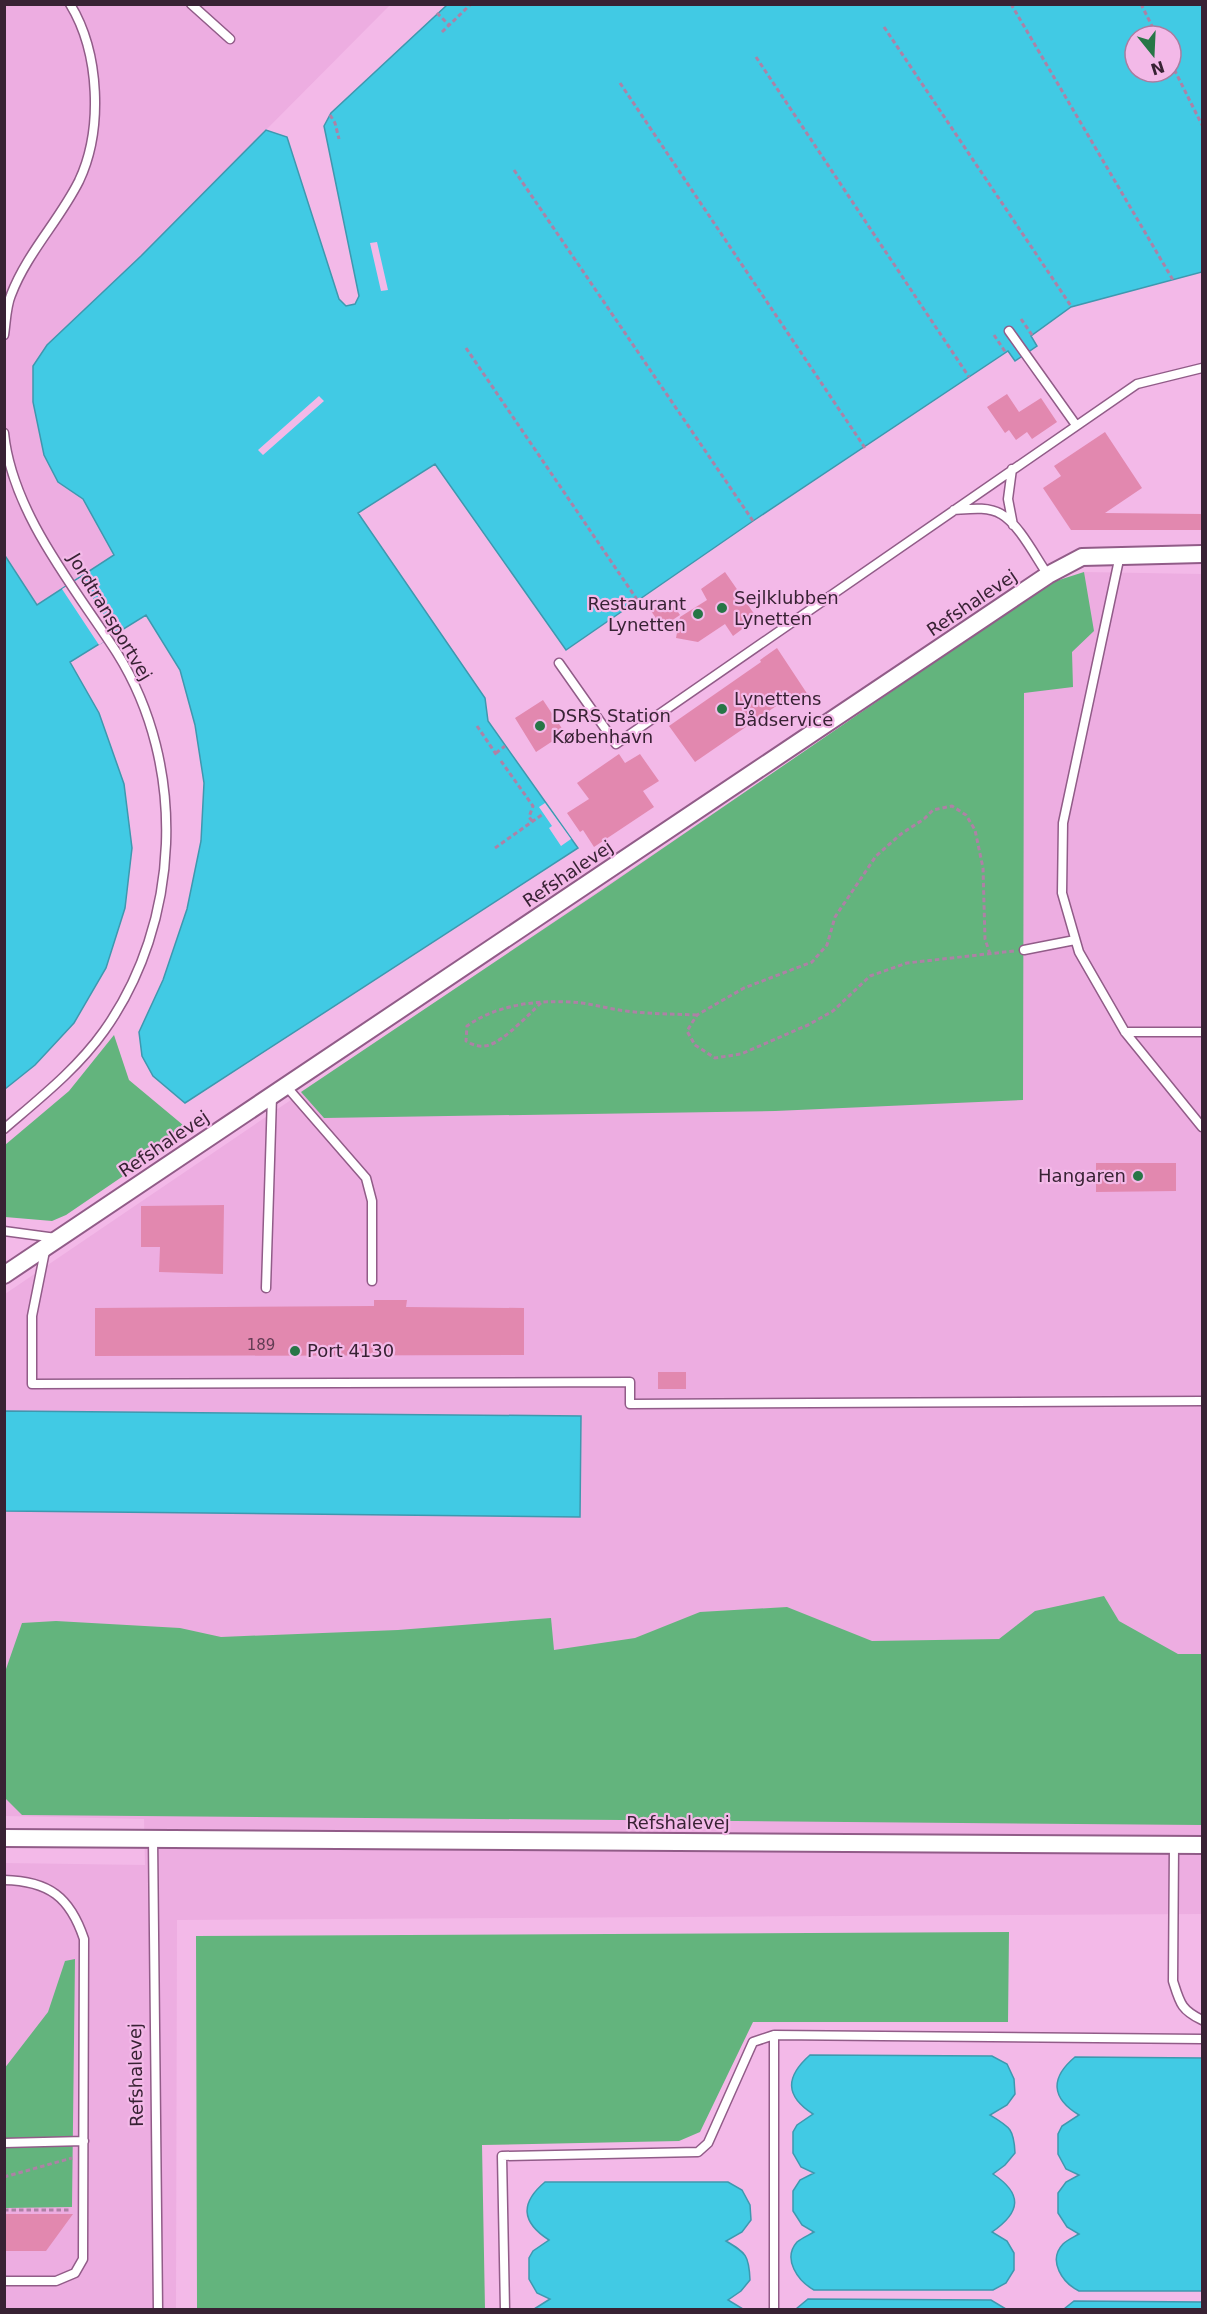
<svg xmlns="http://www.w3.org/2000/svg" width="1207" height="2314" viewBox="0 0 1207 2314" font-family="'DejaVu Sans',sans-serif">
	<rect width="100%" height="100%" fill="#f3b9e8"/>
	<path fill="#edade1" d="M5 5H390L141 256 65 329 58 482 83 499 114 555 37 605 5 554Z
		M1084 572 1202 574V1914L177 1920 176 2309H5V1863L145 1865 144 1819 5 1816V1294L1056 581Z"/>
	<path fill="#63b47d" d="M1084 572 1094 631 1072 652 1073 687 1024 693 1023 1100 775 1111 324 1118 301 1092 602 890 1022 602 1056 581Z
		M114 1035 129 1080 183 1125 179 1138 66 1215 52 1221 5 1217V1145L69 1091Z
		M1104 1596 1119 1621 1178 1654H1202V1825L22 1815 5 1798V1672L22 1623 56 1621 180 1628 221 1637 398 1630 551 1618 554 1650 635 1638 700 1612 787 1607 872 1641 999 1639 1035 1611Z
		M1009 1932 1008 2022H753L700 2132 679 2141 482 2145 485 2309H197L196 1936Z
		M75 1959 72 2207 5 2208 4 2069 48 2012 65 1961Z"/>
	<path fill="#41cae4" stroke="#3e98af" stroke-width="1.5" fill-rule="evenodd" d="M447 5H1202V272L1071 307 1031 336 1037 346 1015 361 1008 351 753 521 566 650 435 464 358 513 485 698 488 721 578 848 185 1103 153 1076 142 1056 139 1032 163 980 187 909 201 841 204 783 195 725 180 670 146 615 70 662 99 713 124 784 132 848 125 908 106 968 74 1023 35 1065 5 1089 4 554 37 605 114 555 83 499 58 482 44 455 33 402V366L47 345 141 256 266 130 287 137 339 299 346 306 355 304 359 296 324 126 331 113ZM1135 36H1171V72H1135Z
		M5 1411 581 1416 580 1517 5 1511Z
		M810 2055 992 2056 1007 2064 1014 2079 1015 2094 1007 2105 990 2115C1010 2127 1014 2129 1015 2153L1005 2165 993 2174C1023 2194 1021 2212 992 2232L1007 2241 1014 2253V2270L1006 2283 993 2290H814C798 2281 782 2259 797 2242 802 2238 809 2235 814 2232L802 2225 793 2211V2191L800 2180 814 2173 801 2167 793 2153V2132L797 2125 813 2114C785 2096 785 2077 810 2055Z
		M1075 2057 1202 2058V2291H1079C1063 2283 1047 2261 1063 2244 1067 2240 1074 2237 1079 2234L1067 2227 1058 2213V2193L1066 2182 1079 2175 1066 2169 1058 2154V2134L1062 2126 1079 2115C1051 2098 1050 2078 1075 2057Z
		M545 2182H728L742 2190 750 2205 751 2220 742 2232 726 2241C746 2253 749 2255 750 2280L741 2291 728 2300 743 2309H534L550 2299 537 2293 529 2279V2258L533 2251 549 2240C521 2222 520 2203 545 2182Z
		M808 2299 991 2300 1006 2309H796Z
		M1074 2301 1202 2302V2309H1064Z"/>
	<path fill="#f3b9e8" d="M377 242 388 290 381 291 370 243Z
		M319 396 324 401 263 455 258 450Z
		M80 578 116 634 99 645 62 589Z
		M545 803 571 839 561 846 549 828 552 826 539 807Z"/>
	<path fill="#e288af" d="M1007 394 1019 412 1041 398 1057 422 1032 439 1027 432 1016 440 1009 430 1005 433 987 407Z
		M1105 432 1142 488 1105 513 1203 514V530H1071L1043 488 1061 476 1054 466Z
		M725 572 757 618 733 636 725 624 698 642 676 638 680 617 707 600 701 589Z
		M669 599 680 615 662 627 651 611Z
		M777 648 808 695 790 707 785 700 695 762 669 726 761 662 760 660Z
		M543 700 565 733 536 752 515 718Z
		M619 754 625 763 640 754 659 781 643 791 654 807 594 847 583 830 580 832 567 813 589 799 577 783Z
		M1096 1163H1176V1191L1096 1192Z
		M224 1205 223 1274 159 1272 160 1247H141V1206Z
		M374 1300H407L406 1307 524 1308V1355L95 1356V1308L374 1306Z
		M658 1372H686V1389H658Z
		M4 2214H73L46 2251H4Z"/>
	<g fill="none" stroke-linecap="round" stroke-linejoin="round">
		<defs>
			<path id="lane" d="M191 4 230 39
				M1009 331 1076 425
				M4 335C6 322 6 307 11 295 27 253 59 221 79 181 103 130 100 53 70 4
				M4 433C12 513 75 588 117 653 188 766 181 923 104 1031 77 1069 40 1098 4 1129
				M1012 469 1008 499 1013 525
				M954 510C969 509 988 506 1001 514 1019 524 1036 558 1048 575
				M1120 555 1063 823 1062 893 1079 952 1125 1032 1202 1127
				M559 663 616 744 1137 384 1202 368
				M1024 950 1075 940
				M1125 1032H1202
				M286 1086 366 1178 372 1201V1281
				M4 1231 56 1238
				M45 1251 32 1316V1384L630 1382V1404L1202 1401
				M266 1288 272 1096
				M153 1839 158 2310
				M1174 1845 1173 1981C1180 2003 1181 2010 1202 2020
				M4 1880C49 1881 70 1897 84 1939L83 2259 75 2273 56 2281H4
				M4 2143 84 2141
				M505 2310 502 2156 698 2152 708 2143 753 2042 774 2035
				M774 2310V2035L1202 2039"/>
			<path id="street" d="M4 1275 1048 575 1082 557 1202 554
				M4 1838 1202 1845"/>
		</defs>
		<use href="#lane" stroke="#915c88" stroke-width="11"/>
		<use href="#street" stroke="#915c88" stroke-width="20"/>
		<path stroke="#ae81a6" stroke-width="3" stroke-dasharray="4.5 3" stroke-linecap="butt" d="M1011 4 1173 280
			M1141 4 1157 36
			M437 13 449 25
			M884 27 1071 306
			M442 32 471 4
			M756 57 969 377
			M1171 63 1202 125
			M620 83 865 448
			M330 115 335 123 339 139
			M514 170 753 521
			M1021 319 1032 335
			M994 335 1006 353
			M466 348 638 601
			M477 726 498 757
			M496 753 505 746
			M501 761 533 806 529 817 533 822
			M495 848 543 814
			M990 954 985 939 983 868 975 830 966 815 952 806 933 810 924 819 901 834 876 856 835 917 827 945 812 962 744 988 697 1015 687 1031 695 1045 715 1058 741 1054 808 1025 833 1011 870 976 907 963 1014 951
			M541 1003C528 1015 505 1040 489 1045 481 1048 473 1045 466 1041L467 1026C499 1003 544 999 582 1003 595 1005 607 1008 619 1010 645 1014 671 1014 697 1015
			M4 2177 72 2158
			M4 2210H70"/>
		<use href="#lane" stroke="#fff" stroke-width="8"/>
		<use href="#street" stroke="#fff" stroke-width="16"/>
	</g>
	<g fill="#277646" stroke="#f3b9e8" stroke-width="2">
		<circle cx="722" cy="608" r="6"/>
		<circle cx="698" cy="614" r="6"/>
		<circle cx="722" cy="709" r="6"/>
		<circle cx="540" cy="726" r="6"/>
		<circle cx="1138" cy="1176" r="6"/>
		<circle cx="295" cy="1351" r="6"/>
	</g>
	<g text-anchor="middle" stroke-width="4.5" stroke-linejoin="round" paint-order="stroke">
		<g font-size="15" fill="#623c53">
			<text x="261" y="1350">189</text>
		</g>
		<g font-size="18" fill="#382234" stroke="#f3b9e8" text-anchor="start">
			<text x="734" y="604">Sejlklubben<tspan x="734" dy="21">Lynetten</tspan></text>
			<text x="686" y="610" text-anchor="end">Restaurant<tspan x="686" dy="21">Lynetten</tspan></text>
			<text x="734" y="705">Lynettens<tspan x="734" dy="21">Bådservice</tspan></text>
			<text x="552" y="722">DSRS Station<tspan x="552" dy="21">København</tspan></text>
			<text x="1126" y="1182" text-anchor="end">Hangaren</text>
			<text x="307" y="1357">Port 4130</text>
		</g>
		<g font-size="18" fill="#382234" stroke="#f3b9e8">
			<text transform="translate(972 603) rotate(-34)" y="6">Refshalevej</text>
			<text transform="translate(110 617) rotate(59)" y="6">Jordtransportvej</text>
			<text transform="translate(568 874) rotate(-34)" y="6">Refshalevej</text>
			<text transform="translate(164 1144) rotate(-34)" y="6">Refshalevej</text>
			<text x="678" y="1829">Refshalevej</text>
			<text transform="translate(136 2075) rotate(-91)" y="6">Refshalevej</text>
		</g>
	</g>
	<rect width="1207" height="2314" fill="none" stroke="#382234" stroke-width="12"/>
	<g transform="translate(1153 54) rotate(162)"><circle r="28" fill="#f3b9e8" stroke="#a87da0" stroke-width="1.5"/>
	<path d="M0-4.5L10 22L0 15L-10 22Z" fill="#277646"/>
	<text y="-9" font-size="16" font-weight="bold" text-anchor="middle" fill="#382234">N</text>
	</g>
</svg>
